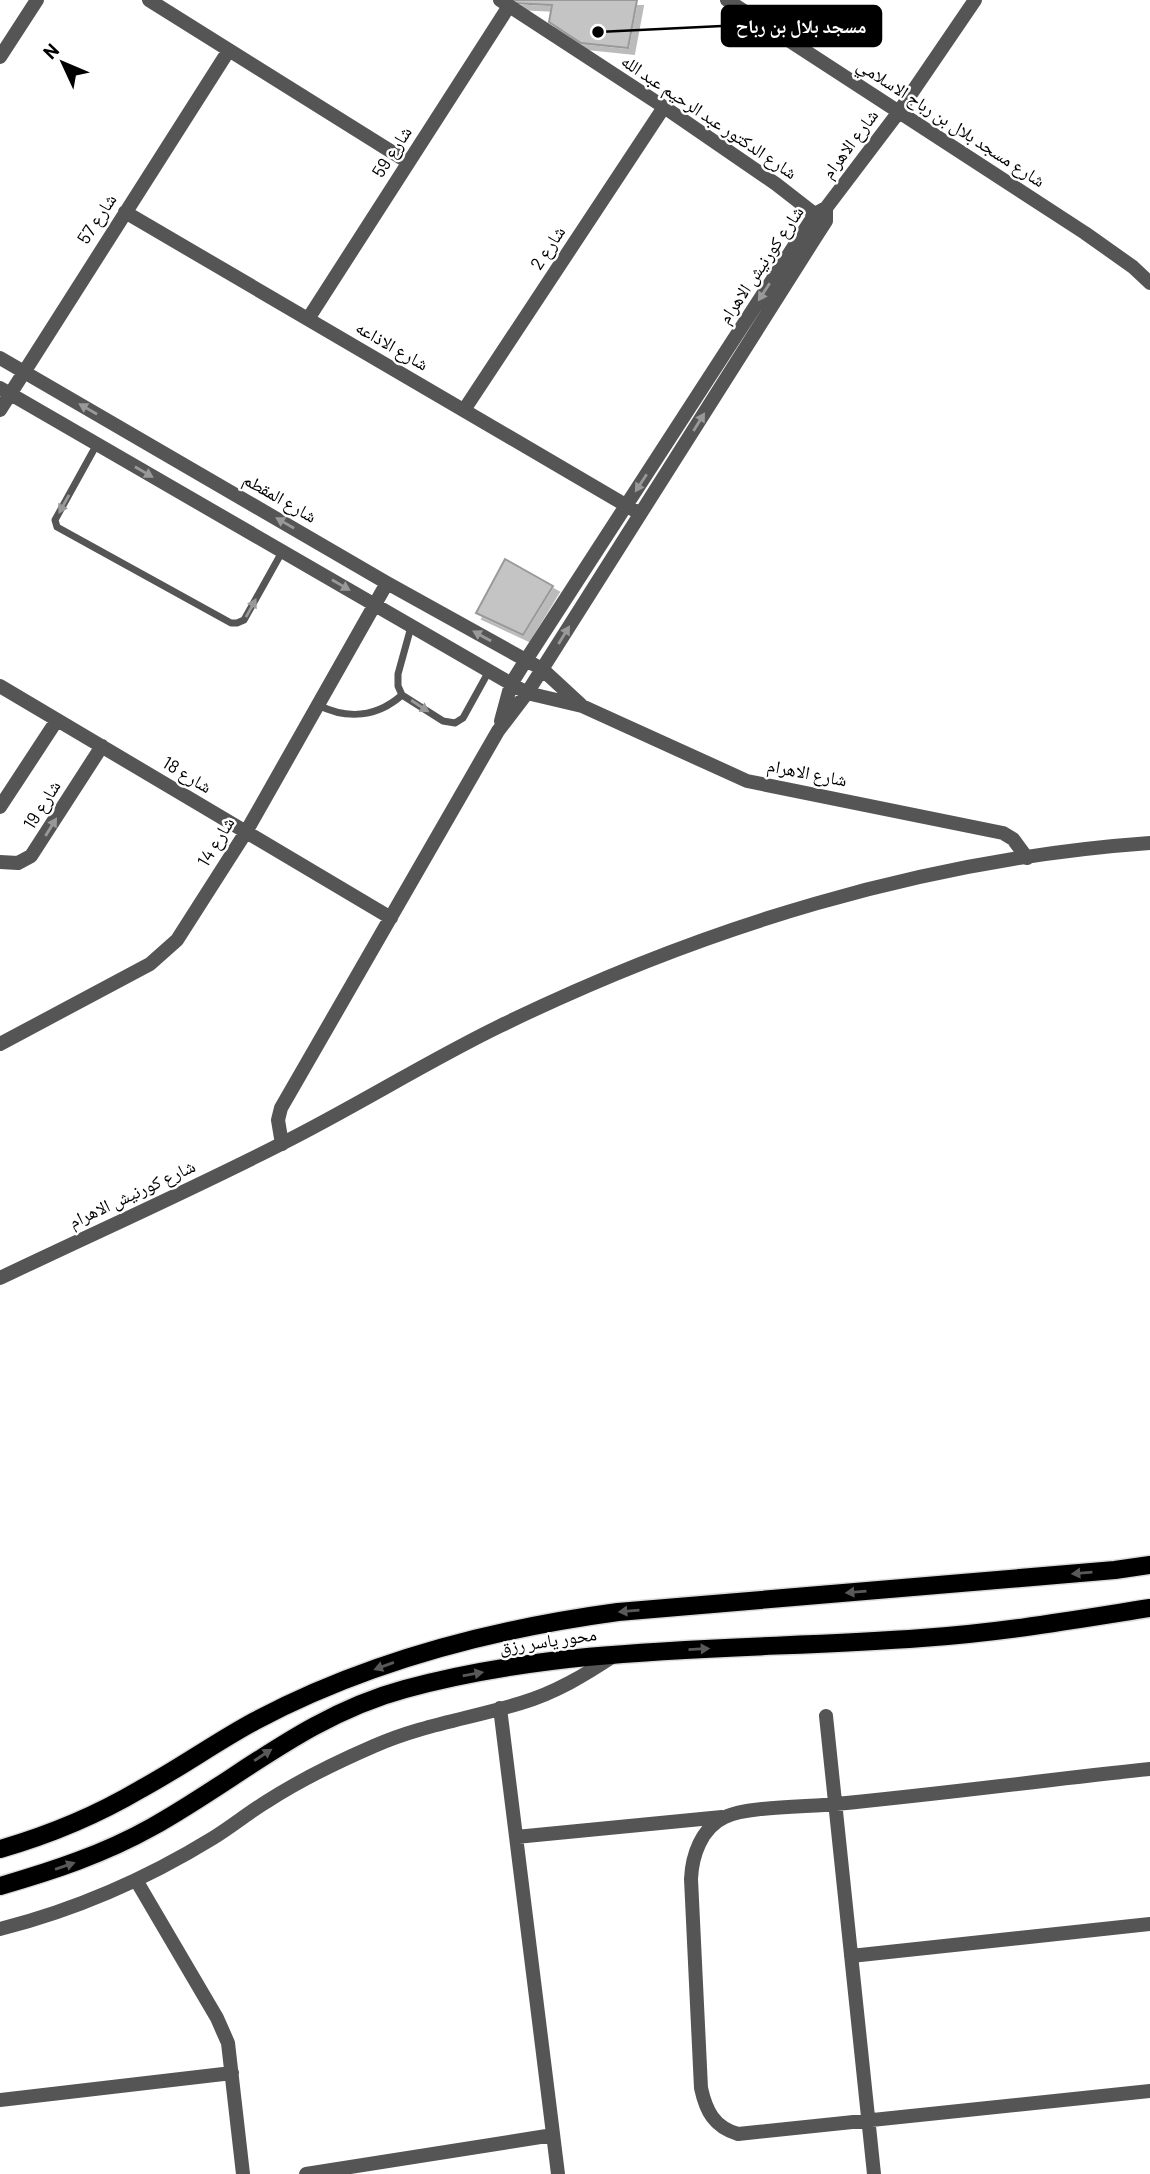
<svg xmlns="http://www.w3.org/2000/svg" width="1150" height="2174" viewBox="0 0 1150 2174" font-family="Barlow,'Noto Naskh Arabic',sans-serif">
	<defs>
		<filter id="shadow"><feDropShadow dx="6" dy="6" stdDeviation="0" flood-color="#0004"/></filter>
	</defs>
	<rect width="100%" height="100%" fill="#fff"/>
	<path fill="#c4c4c4" stroke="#999" stroke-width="2" filter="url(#shadow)" d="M511 0H637L628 48 581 43 549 22 552 5 511 3Z
		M505 559 553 586 523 635 476 613Z"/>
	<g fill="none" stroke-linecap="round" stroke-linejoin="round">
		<defs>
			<path id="primary" d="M0 1849C49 1835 97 1815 141 1789 180 1768 216 1742 255 1721 368 1661 492 1629 618 1612L1115 1570 1150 1565
				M0 1886C52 1871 104 1854 152 1827 238 1779 308 1715 405 1689 574 1643 749 1651 922 1638 999 1633 1074 1620 1150 1608"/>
		</defs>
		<use href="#primary" stroke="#dbdbdb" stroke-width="21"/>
		<path stroke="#555" stroke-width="7" d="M97 444 55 520 57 527 231 623H237L244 620 282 552
			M411 627 398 674V686L402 695 443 721 455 723 463 718 489 671
			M318 705C348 720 377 717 402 695"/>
		<path stroke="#555" stroke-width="14" d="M149 0 408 162
			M500 0 664 107 776 184 821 219
			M727 0 1085 233 1133 267 1150 283
			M0 57 37 0
			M125 212 634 510
			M308 319 509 6
			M0 358 387 583 542 669 581 705
			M0 388 527 693 582 706 747 781 1003 833 1013 839 1027 858
			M0 410 229 50
			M464 410 664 107
			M0 686 391 918
			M501 721 511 684 526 660 815 214 826 208 898 113 975 0
			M0 807 57 720
			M0 862 18 863 31 856 102 746
			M0 1044 150 964 177 940 246 832 387 583
			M282 1144 278 1120 281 1108 498 731 527 693 815 238 826 221V208
			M500 1708 558 2174
			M826 1716 874 2174
			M1150 1769C1045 1780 941 1794 836 1804 809 1807 747 1806 725 1817 701 1828 692 1856 691 1879L701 2088C706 2111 714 2127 738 2134L1150 2091
			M516 1837 722 1817
			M136 1880 217 2018 228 2043 243 2174
			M0 1929C75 1910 148 1878 213 1838 231 1827 248 1813 266 1802 300 1780 337 1762 374 1746 421 1725 472 1718 521 1703 555 1693 585 1675 615 1655
			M851 1956 1150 1924
			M0 2100 232 2073
			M306 2174 553 2135"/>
		<path stroke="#555" stroke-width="14" d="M0 1278C94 1233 189 1191 281 1144 355 1107 426 1062 500 1026 703 927 924 859 1150 843"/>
		<use href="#primary" stroke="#000" stroke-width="18"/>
	</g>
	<defs><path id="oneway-solid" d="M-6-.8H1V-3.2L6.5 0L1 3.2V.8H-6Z" transform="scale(1.75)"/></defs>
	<g fill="#999">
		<use href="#oneway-solid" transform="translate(764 292) rotate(123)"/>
		<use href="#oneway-solid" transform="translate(88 409) rotate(-150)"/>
		<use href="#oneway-solid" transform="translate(699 422) rotate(-58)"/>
		<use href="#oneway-solid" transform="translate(144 472) rotate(30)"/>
		<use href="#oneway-solid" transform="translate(641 483) rotate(123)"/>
		<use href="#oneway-solid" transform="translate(64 504) rotate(119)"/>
		<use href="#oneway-solid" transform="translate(285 523) rotate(-150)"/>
		<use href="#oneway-solid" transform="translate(341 585) rotate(30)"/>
		<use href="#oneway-solid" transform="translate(251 608) rotate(-61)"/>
		<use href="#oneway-solid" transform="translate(564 635) rotate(-58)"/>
		<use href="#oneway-solid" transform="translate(482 636) rotate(-151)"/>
		<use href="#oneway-solid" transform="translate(420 706) rotate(33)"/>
		<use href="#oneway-solid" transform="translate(51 827) rotate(-58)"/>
	</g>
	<g fill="#595959">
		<use href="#oneway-solid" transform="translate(1082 1573) rotate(175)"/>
		<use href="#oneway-solid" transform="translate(856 1592) rotate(175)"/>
		<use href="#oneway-solid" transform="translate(629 1611) rotate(175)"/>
		<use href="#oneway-solid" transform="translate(699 1649) rotate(-3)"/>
		<use href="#oneway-solid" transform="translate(384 1666) rotate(160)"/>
		<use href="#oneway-solid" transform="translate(473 1674) rotate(-10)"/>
		<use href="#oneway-solid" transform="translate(263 1755) rotate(-33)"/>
		<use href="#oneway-solid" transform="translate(65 1866) rotate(-19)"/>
	</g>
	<g text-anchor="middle" stroke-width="5" stroke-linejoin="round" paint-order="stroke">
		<g font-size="18" fill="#000" stroke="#fff">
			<text transform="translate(709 117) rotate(34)" y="6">شارع الدكتور عبد الرحيم عبد الله</text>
			<text transform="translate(951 123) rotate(33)" y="6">شارع مسجد بلال بن رباح الاسلامي</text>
			<text transform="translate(850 144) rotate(-53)" y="6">شارع الاهرام</text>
			<text transform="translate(392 152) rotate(-57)" y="6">شارع 59</text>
			<text transform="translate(97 219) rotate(-57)" y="6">شارع 57</text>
			<text transform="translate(548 248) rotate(-57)" y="6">شارع 2</text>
			<text transform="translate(761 265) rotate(-56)" y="6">شارع كورنيش الاهرام</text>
			<text transform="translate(392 346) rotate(30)" y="6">شارع الاذاعه</text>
			<text transform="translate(280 498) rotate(30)" y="6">شارع المقطم</text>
			<text transform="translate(807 773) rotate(11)" y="6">شارع الاهرام</text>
			<text transform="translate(187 775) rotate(31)" y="6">شارع 18</text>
			<text transform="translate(42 805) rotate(-58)" y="6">شارع 19</text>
			<text transform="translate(216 842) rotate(-59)" y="6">شارع 14</text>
			<text transform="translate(132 1194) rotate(-25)" y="6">شارع كورنيش الاهرام</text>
			<text transform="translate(548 1641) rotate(-8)" y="6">محور ياسر رزق</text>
		</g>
	</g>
	<path fill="none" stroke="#000" stroke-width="2.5" d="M598 32L722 26"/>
	<circle fill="#000" stroke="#fff" stroke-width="2.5" cx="598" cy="32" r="7"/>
	<rect fill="#000" stroke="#000" stroke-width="2.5" x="722" y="6" width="159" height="40" rx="7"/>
	<g font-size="19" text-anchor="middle" font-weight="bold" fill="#fff">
		<text x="801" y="33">مسجد بلال بن رباح</text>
	</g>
	<g transform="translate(63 63) rotate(314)" stroke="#ffffff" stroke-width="5" paint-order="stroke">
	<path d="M0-5L12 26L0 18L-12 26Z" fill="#000000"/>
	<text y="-10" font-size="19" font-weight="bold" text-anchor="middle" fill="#000000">N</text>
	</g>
</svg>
